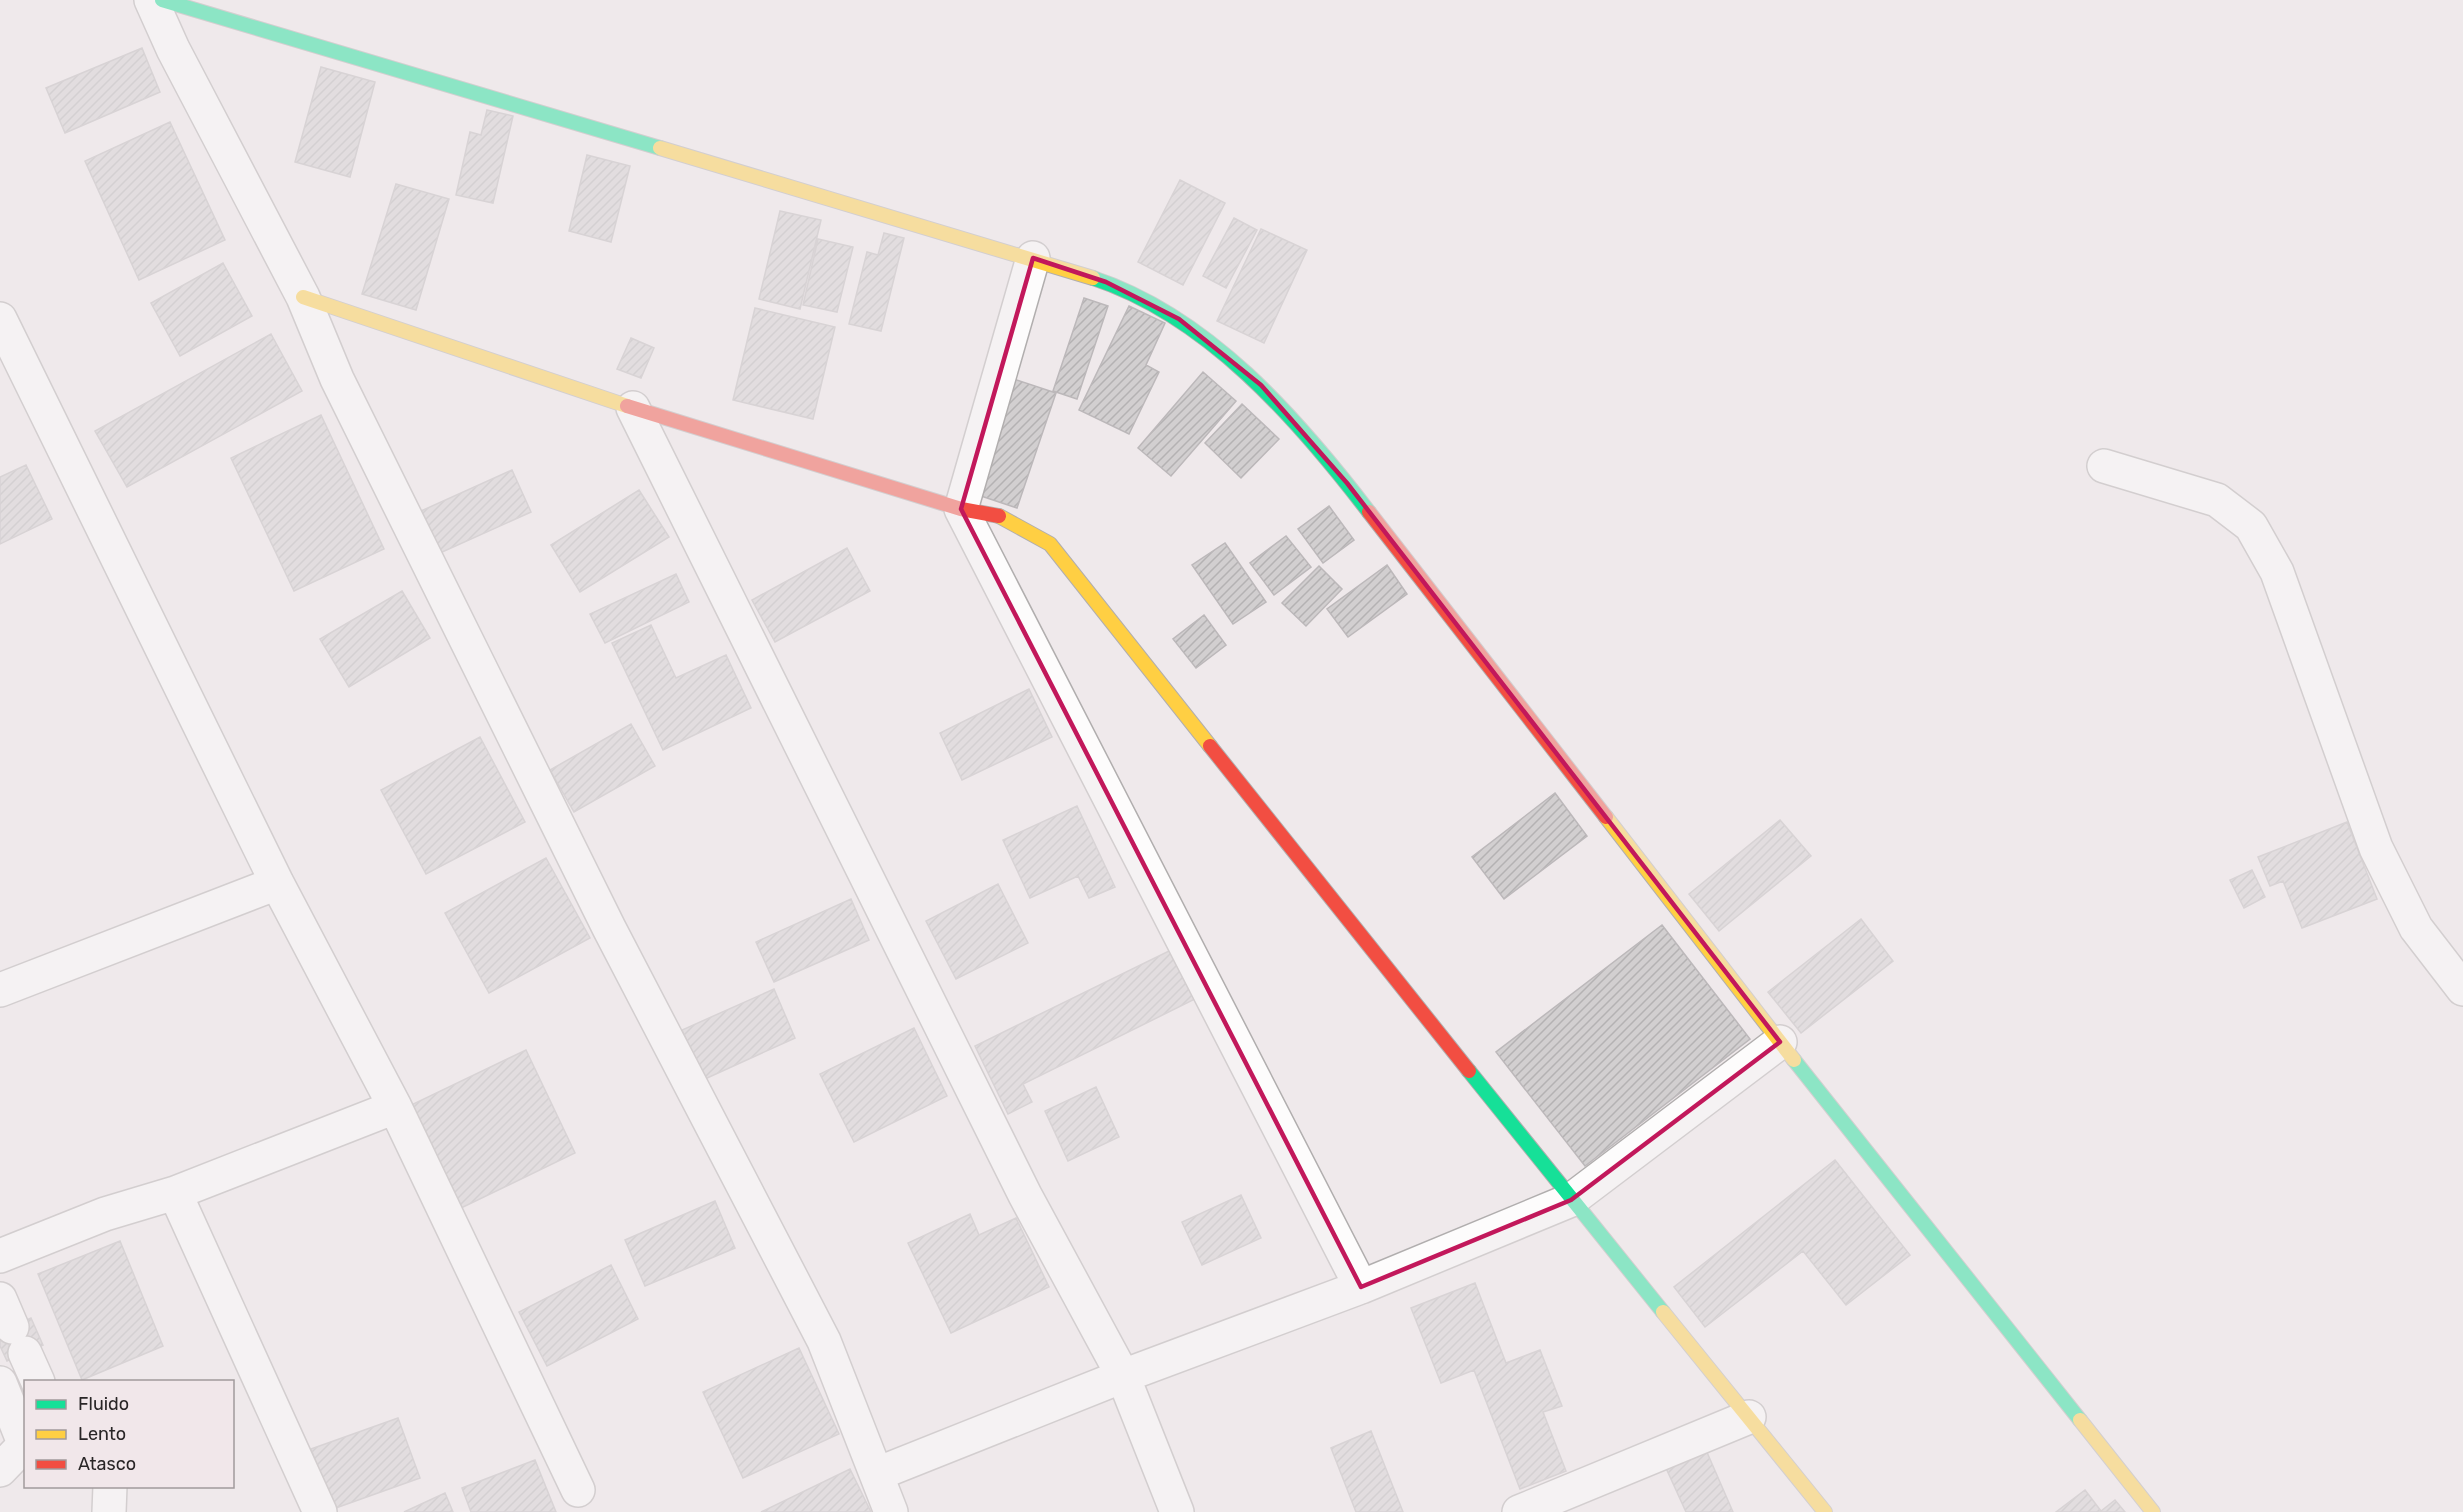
<svg xmlns="http://www.w3.org/2000/svg" width="2463" height="1512" viewBox="0 0 2463 1512" font-family="Rubik,sans-serif">
	<defs>
		<pattern id="building-hatch" width="6" height="6" patternUnits="userSpaceOnUse" patternTransform="scale(1.5)"><rect width="6" height="6" fill="#d2cfd0"/><path d="M-1 1l2-2M0 6l6-6M5 7l2-2" fill="none" stroke="#b4b2b3"/></pattern>
	</defs>
	<rect width="100%" height="100%" fill="#efe9eb"/>
	<path fill="url(#building-hatch)" stroke="#bcb8ba" stroke-width="1.5" d="M142 48 160 92 65 133 46 88Z
		M321 67 375 82 350 177 295 162Z
		M487 110 513 116 493 203 456 195 470 132 481 135Z
		M170 122 225 240 139 280 85 161Z
		M587 155 630 166 611 242 569 231Z
		M1180 180 1225 203 1183 285 1138 262Z
		M396 184 449 199 416 310 362 294Z
		M780 211 821 220 800 309 759 299Z
		M1234 218 1257 230 1226 288 1203 276Z
		M1261 229 1307 250 1264 343 1217 321Z
		M884 233 904 238 881 331 849 324 867 252 878 255Z
		M818 239 853 247 837 312 803 305Z
		M223 263 252 316 180 356 151 303Z
		M1084 298 1108 306 1077 399 1053 391Z
		M1129 306 1165 323 1146 365 1159 372 1129 434 1079 410Z
		M755 308 835 327 813 419 733 400Z
		M271 334 302 391 127 487 95 431Z
		M631 338 654 348 641 378 617 369Z
		M1203 372 1236 401 1171 476 1138 448Z
		M1011 378 1056 393 1017 508 972 493Z
		M1242 404 1279 439 1241 478 1205 443Z
		M321 415 384 549 294 591 231 458Z
		M26 465 52 519 0 544V477Z
		M512 470 531 512 440 553 421 511Z
		M639 490 669 537 580 592 551 545Z
		M1329 506 1354 540 1323 563 1298 529Z
		M1286 536 1311 567 1274 595 1250 563Z
		M1225 543 1266 602 1233 624 1192 565Z
		M847 548 870 591 775 642 752 600Z
		M1387 565 1407 594 1348 637 1327 609Z
		M1319 566 1342 589 1306 626 1282 603Z
		M676 574 689 602 605 643 590 614Z
		M402 591 430 638 349 687 320 639Z
		M1204 615 1226 645 1196 668 1173 639Z
		M651 625 676 678 726 655 751 708 663 750 612 643Z
		M1029 689 1052 737 962 780 940 733Z
		M631 724 655 766 574 812 550 770Z
		M480 737 525 822 426 874 381 790Z
		M1555 793 1587 836 1504 899 1472 857Z
		M1077 806 1115 887 1089 898 1078 876 1030 898 1003 840Z
		M1780 820 1811 856 1719 931 1689 894Z
		M2347 822 2377 899 2302 928 2283 881 2270 886 2258 857Z
		M546 858 590 938 489 993 445 913Z
		M2252 870 2265 897 2244 908 2230 880Z
		M998 884 1028 943 956 979 926 921Z
		M851 899 869 940 774 982 756 942Z
		M1861 919 1893 961 1801 1033 1768 992Z
		M1662 925 1750 1039 1585 1166 1496 1052Z
		M1171 950 1195 999 1023 1084 1032 1102 1008 1114 975 1046Z
		M774 989 795 1038 705 1079 682 1030Z
		M914 1028 947 1096 854 1142 820 1074Z
		M526 1050 575 1153 457 1210 407 1107Z
		M1096 1087 1119 1137 1068 1161 1045 1111Z
		M1835 1160 1910 1255 1846 1305 1803 1251 1705 1327 1674 1287Z
		M1241 1195 1261 1238 1202 1265 1182 1222Z
		M715 1201 735 1248 645 1286 625 1240Z
		M970 1214 979 1235 1016 1218 1049 1287 951 1333 908 1243Z
		M120 1241 163 1346 82 1380 38 1274Z
		M611 1265 638 1319 547 1366 519 1312Z
		M1475 1283 1506 1363 1540 1350 1562 1406 1543 1412 1566 1471 1520 1489 1474 1370 1441 1383 1411 1308Z
		M31 1318 43 1345 7 1361 0 1346V1332Z
		M799 1348 839 1434 743 1478 703 1392Z
		M398 1418 420 1478 333 1509 311 1449Z
		M1371 1431 1403 1512H1356L1331 1448Z
		M1706 1450 1733 1512H1686L1666 1468Z
		M535 1460 556 1512H471L462 1488Z
		M850 1469 871 1512H761Z
		M2085 1490 2101 1511 2115 1500 2125 1512H2056Z
		M445 1493 453 1512H404Z"/>
	<g fill="none" stroke-linecap="round" stroke-linejoin="round">
		<defs>
			<path id="street" d="M151 0 173 49 303 297 337 379 609 928 824 1341 891 1512
				M1033 258 961 509 1361 1287
				M0 319 277 883 395 1107 578 1490
				M633 408 1025 1195 1123 1376 1177 1512
				M2104 466 2217 500 2251 526 2277 572 2376 848 2416 928 2463 989
				M0 990 277 883
				M175 1193 320 1512
				M0 1256 105 1214 175 1193 395 1107
				M0 1299 12 1327
				M25 1353 38 1382
				M0 1383 24 1443
				M0 1470 26 1443
				M877 1474 1123 1376 1361 1287 1571 1200 1780 1042
				M109 1512 110 1486
				M1519 1512 1749 1417"/>
			<path id="fast" d="M162 0 660 148
				M1093 278C1208 316 1297 418 1369 512
				M1794 1060 2080 1420
				M1469 1071 1663 1312"/>
			<path id="slow" d="M660 148 1093 278
				M303 297 627 406
				M999 516 1050 544 1210 746
				M1606 817 1794 1060
				M1663 1312 1825 1512
				M2080 1420 2153 1512"/>
			<path id="jam" d="M627 406 961 509 999 516
				M1369 512 1606 817
				M1210 746 1469 1071"/>
		</defs>
		<use href="#street" stroke="#b1aeae" stroke-width="36"/>
		<use href="#fast" stroke="#b1aeae" stroke-width="16"/>
		<use href="#slow" stroke="#b1aeae" stroke-width="16"/>
		<use href="#jam" stroke="#b1aeae" stroke-width="16"/>
		<use href="#street" stroke="#fdfcfc" stroke-width="33"/>
		<use href="#fast" stroke="#16e098" stroke-width="14"/>
		<use href="#slow" stroke="#ffcf43" stroke-width="14"/>
		<use href="#jam" stroke="#f24e42" stroke-width="14"/>
	</g>
	<path d="M0 0H2463V1512H0ZM1033 258 1106 282 1179 319 1261 385 1347 483 1780 1042 1571 1200 1361 1287 961 509Z" fill="#efe9eb" fill-opacity=".55" fill-rule="evenodd"/>
	<path fill="none" stroke="#c2185b" stroke-width="4.5" stroke-linejoin="round" d="M1033 258 1106 282 1179 319 1261 385 1347 483 1780 1042 1571 1200 1361 1287 961 509Z"/>
	<rect x="24" y="1380" width="210" height="108" fill="#f1e7ea" stroke="#a19a9c" stroke-width="1.5"/>
	<rect x="36" y="1400" width="30" height="9" fill="#16e098" stroke="#a19a9c" stroke-width="1.5"/>
	<text x="78" y="1410" font-size="18" fill="#292627">Fluido</text>
	<rect x="36" y="1430" width="30" height="9" fill="#ffcf43" stroke="#a19a9c" stroke-width="1.5"/>
	<text x="78" y="1440" font-size="18" fill="#292627">Lento</text>
	<rect x="36" y="1460" width="30" height="9" fill="#f24e42" stroke="#a19a9c" stroke-width="1.5"/>
	<text x="78" y="1470" font-size="18" fill="#292627">Atasco</text>
</svg>
